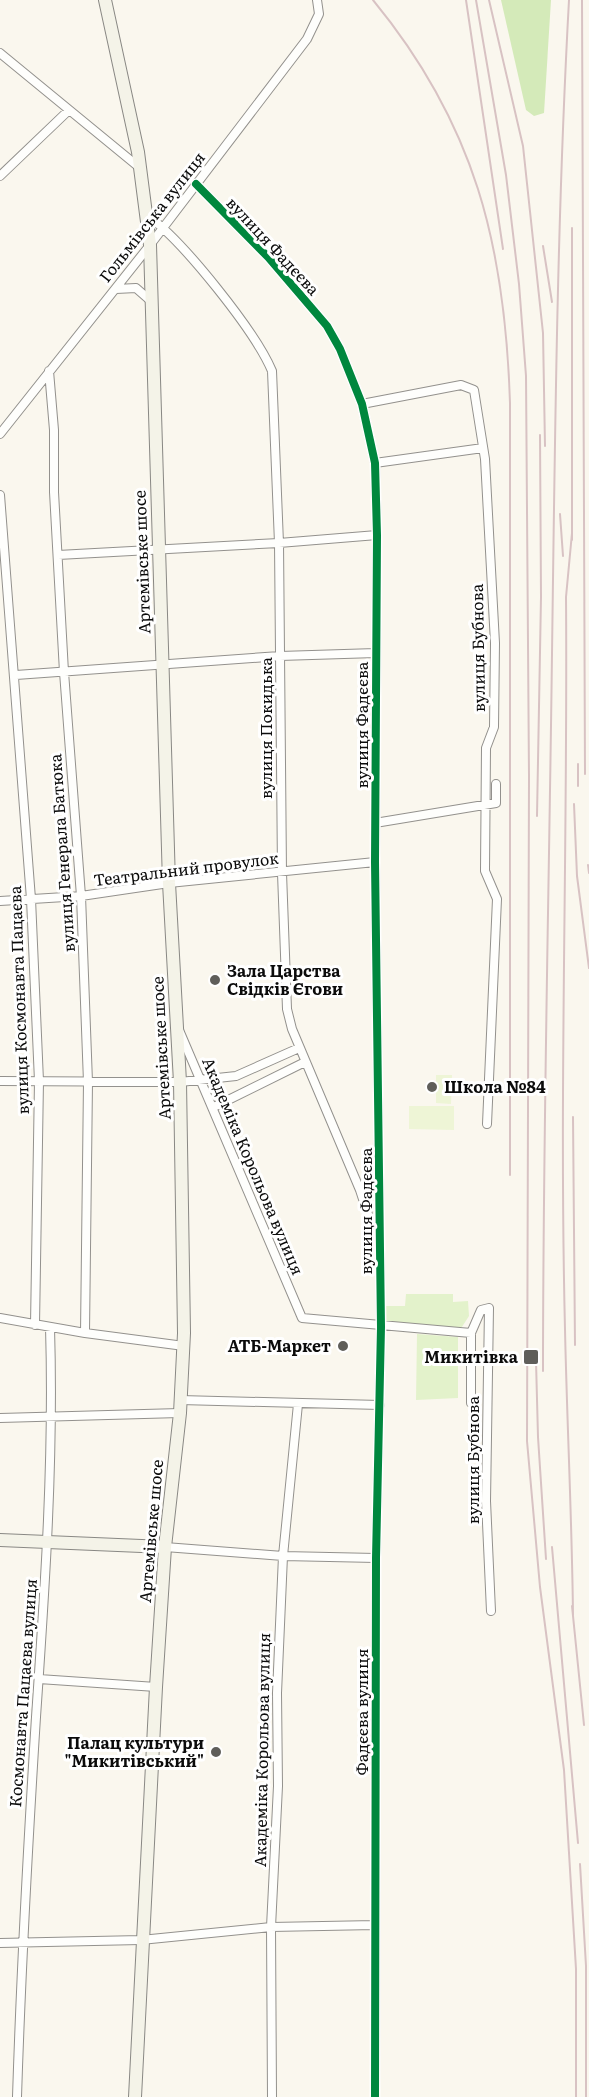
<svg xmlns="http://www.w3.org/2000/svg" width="589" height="2097" viewBox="0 0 589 2097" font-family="Literata,serif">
	<rect width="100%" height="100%" fill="#faf7ee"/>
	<path fill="#e3f2cb" d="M406 1294H453V1302L468 1301 469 1316 458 1333 381 1327V1306H405Z
		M417 1334 458 1337V1398L416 1400Z"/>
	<path fill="#d4eab9" d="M501 0H551L544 113 534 116 526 110Z"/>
	<path fill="#eef5d6" d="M436 1075H452L451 1104 436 1103Z
		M409 1106H454V1130L409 1129Z"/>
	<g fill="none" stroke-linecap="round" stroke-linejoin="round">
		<defs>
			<path id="street" d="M0 53 140 168
				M0 176 69 110
				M196 184 268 257 327 326 340 349 362 404 375 463 377 535 375 862 381 1327 376 1558 375 2097
				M148 216C183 241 255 331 272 371L279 543 282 873 287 1009 292 1029 360 1190 377 1242
				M116 289 136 288 152 302
				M49 371 54 430V492L64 672 81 896 88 1082 85 1333
				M362 404 461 385 474 390 485 459 495 643 494 727 486 748 485 871 497 899 487 1124
				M0 434 150 245 307 39 319 14 317 0
				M375 463 483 448
				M0 495 31 899 39 1081 35 1325
				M58 555 279 543 377 535
				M16 675 280 656 376 653
				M375 823 496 803V784
				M0 901 81 896 169 883 375 862
				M179 1030 302 1318 471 1333 481 1310 489 1308 486 1501 491 1611
				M0 1081 180 1082 236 1076 299 1048
				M214 1107 305 1062
				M0 1318 85 1333 184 1346
				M471 1333V1403
				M180 1400 380 1405
				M0 1418 180 1413
				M165 1547 283 1556 376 1558
				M39 1679 156 1687
				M0 1943 141 1940 271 1927 375 1925
				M17 2097C21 1970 28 1844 36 1717 45 1587 54 1458 50 1327
				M272 2097 271 1927 278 1786 277 1693 283 1556 298 1404"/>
			<path id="secondary" d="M105 0 138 152 150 245 169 883 180 1082 184 1333 180 1413 165 1547 156 1687 135 2097
				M0 1540 165 1547"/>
		</defs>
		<use href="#street" stroke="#93918d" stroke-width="10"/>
		<use href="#secondary" stroke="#898884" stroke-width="14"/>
		<use href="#street" stroke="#fefefc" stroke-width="8"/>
		<use href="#secondary" stroke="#f4f3e8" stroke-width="12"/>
		<path stroke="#d8c2c3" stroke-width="2" d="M373 0C475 124 505 245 510 403V1175
			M466 0 503 249
			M476 0 506 175 519 284 526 376 529 777 527 1441 540 1587 564 1770 576 1969V2097
			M489 0 523 146 543 333 545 446
			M582 0 585 774
			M543 246 552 302
			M560 514 563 556
			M572 533 566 597C568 841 559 1085 565 1329 567 1424 572 1520 573 1615
			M572 540V228
			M578 764V786
			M574 804 577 876 589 968
			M537 816 541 597 540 435
			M588 865 589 873
			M573 1117 575 1345
			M536 1361 538 1437 546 1559
			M543 1371C543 1132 549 893 552 654 555 436 557 218 569 0
			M552 1547 578 1843
			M572 1606 584 1725
			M580 1864 586 1966V2097"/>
		<defs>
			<path id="cycleway" d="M196 184 268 257 327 326 340 349 362 404 375 463 377 535 375 862 381 1327 376 1558 375 2097"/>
		</defs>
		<use href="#cycleway" stroke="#fff" stroke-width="11"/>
		<use href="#cycleway" stroke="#00873e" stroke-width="8"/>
	</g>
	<g fill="#5f5e5a" stroke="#fff" stroke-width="2">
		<circle cx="215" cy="980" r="6"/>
		<circle cx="432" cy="1087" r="6"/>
		<circle cx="343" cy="1346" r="6"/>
		<rect x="523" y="1349" width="16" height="16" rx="3"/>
		<circle cx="216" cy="1752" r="6"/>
	</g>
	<g text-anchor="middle" stroke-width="6" stroke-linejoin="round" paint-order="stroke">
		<g font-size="16" fill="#0b0b0b" stroke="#fff">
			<text transform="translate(152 217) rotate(-52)" y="6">Гольмівська вулиця</text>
			<text transform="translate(273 246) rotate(47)" y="6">вулиця Фадєєва</text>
			<text transform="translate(142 562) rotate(-92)" y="6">Артемівське шосе</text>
			<text transform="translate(478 648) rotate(-91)" y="6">вулиця Бубнова</text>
			<text transform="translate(362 725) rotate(-90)" y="6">вулиця Фадєєва</text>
			<text transform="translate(266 728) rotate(-90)" y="6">вулиця Покидька</text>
			<text transform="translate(62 853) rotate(-94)" y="6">вулиця Генерала Батюка</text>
			<text transform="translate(186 869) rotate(-7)" y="6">Театральний провулок</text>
			<text transform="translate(19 1000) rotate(-92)" y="6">вулиця Космонавта Пацаєва</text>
			<text transform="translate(161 1048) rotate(-93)" y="6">Артемівське шосе</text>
			<text transform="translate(253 1166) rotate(67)" y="6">Академіка Корольова вулиця</text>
			<text transform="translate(366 1211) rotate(-90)" y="6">вулиця Фадєєва</text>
			<text transform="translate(473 1460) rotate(-90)" y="6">вулиця Бубнова</text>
			<text transform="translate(151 1531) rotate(-85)" y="6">Артемівське шосе</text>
			<text transform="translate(23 1693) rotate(-86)" y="6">Космонавта Пацаєва вулиця</text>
			<text transform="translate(362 1712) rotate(-90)" y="6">Фадєєва вулиця</text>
			<text transform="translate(262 1750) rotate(-89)" y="6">Академіка Корольова вулиця</text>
		</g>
		<g font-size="16" font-weight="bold" fill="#0b0b0b" stroke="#fff" text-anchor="end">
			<text x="227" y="977" text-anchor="start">Зала Царства<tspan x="227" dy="18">Свідків Єгови</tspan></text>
			<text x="444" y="1093" text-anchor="start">Школа №84</text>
			<text x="331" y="1352">АТБ-Маркет</text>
			<text x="518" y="1363">Микитівка</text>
			<text x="204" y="1749">Палац культури<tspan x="204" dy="18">"Микитівський"</tspan></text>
		</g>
	</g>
</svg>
